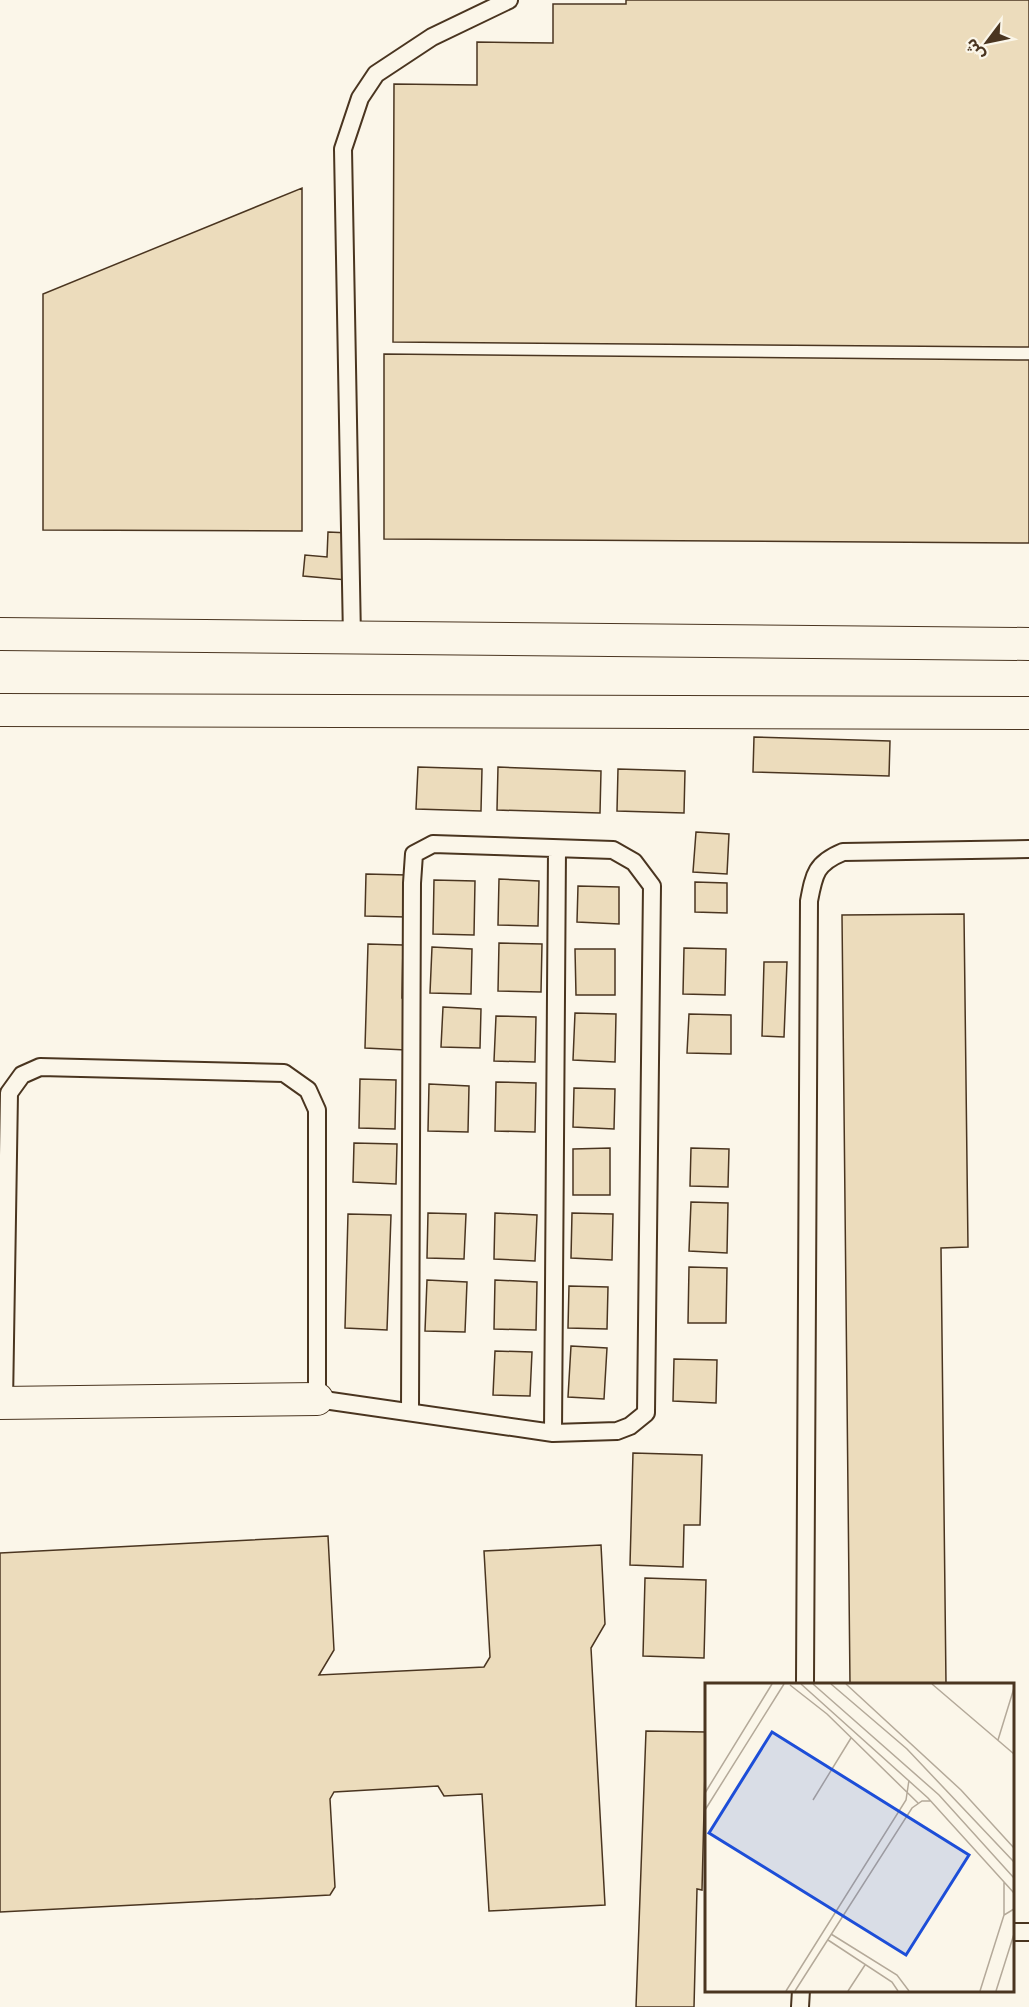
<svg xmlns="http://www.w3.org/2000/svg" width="1029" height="2007" viewBox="0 0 1029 2007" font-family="'Noto Sans','Noto Sans Arabic',sans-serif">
	<rect width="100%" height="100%" fill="#fbf6e9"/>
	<path fill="#ecdcbc" stroke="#4a3520" stroke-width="1.5" d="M626 0H1029V347L393 342 394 84 477 85V42L553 43V4H626Z
		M302 188V531L43 530V294Z
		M384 354 1029 360V543L384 539Z
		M328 532 350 533 347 580 303 576 305 555 327 557Z
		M754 737 890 741 889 776 753 772Z
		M418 767 482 769 481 811 416 809Z
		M498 767 601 771 600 813 497 810Z
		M618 769 685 771 684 813 617 811Z
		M696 832 729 834 727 874 693 872Z
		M366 874 407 875 406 917 365 916Z
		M499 879 539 881 538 926 498 925Z
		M434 880 475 881 474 935 433 934Z
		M695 882 727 883V913L695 912Z
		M578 886 619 887V924L577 922Z
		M964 914 968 1247 941 1248 946 1684H850L842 915Z
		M499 943 542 944 541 992 498 991Z
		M368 944 403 945 402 998H407L406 1050 365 1048Z
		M432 947 472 949 471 994 430 993Z
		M684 948 726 949 725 995 683 994Z
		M575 949H615V995H576Z
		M764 962H787L784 1037 762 1036Z
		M443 1007 481 1009 480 1048 441 1047Z
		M575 1013 616 1014 615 1062 573 1060Z
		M689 1014 731 1015V1054L687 1053Z
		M496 1016 536 1017 535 1062 494 1061Z
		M360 1079 396 1080 395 1129 359 1128Z
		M496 1082 536 1083 535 1132 495 1131Z
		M429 1084 469 1086 468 1132 428 1131Z
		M574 1088 615 1089 614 1129 573 1127Z
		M354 1143 397 1144 396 1184 353 1182Z
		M610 1148V1195H573V1149Z
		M691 1148 729 1149 728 1187 690 1186Z
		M691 1202 728 1203 727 1253 689 1251Z
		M428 1213 466 1214 464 1259 427 1258Z
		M495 1213 537 1215 535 1261 494 1259Z
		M572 1213 613 1214 612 1260 571 1258Z
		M348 1214 391 1215 387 1330 345 1328Z
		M689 1267 727 1268 726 1323H688Z
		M427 1280 467 1282 465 1332 425 1331Z
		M495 1280 537 1282 536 1330 494 1329Z
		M569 1286 608 1287 607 1329 568 1328Z
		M571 1346 607 1348 604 1399 568 1397Z
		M495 1351 532 1352 530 1396 493 1395Z
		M674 1359 717 1360 716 1403 673 1401Z
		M633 1453 702 1455 700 1525H684L683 1567 630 1565Z
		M328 1536 334 1650 319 1675 484 1667 490 1657 484 1551 601 1545 605 1624 591 1648 605 1905 489 1911 482 1794 444 1796 438 1786 334 1792 330 1799 335 1887 330 1895 0 1912V1553Z
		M645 1578 706 1580 704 1658 643 1656Z
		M646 1731 706 1732 702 1890 697 1889 694 2007H636Z"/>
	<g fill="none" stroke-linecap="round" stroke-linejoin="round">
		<defs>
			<path id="service" d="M352 638 343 149 360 98 376 74 432 37 509 0
				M4 1403 9 1093 22 1075 40 1067 284 1073 308 1090 317 1110V1399L553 1433 617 1431 630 1426 646 1413 652 886 634 862 613 850 433 844 414 854 412 883 410 1411
				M553 1433 557 849
				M805 1684 809 901C814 874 816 863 843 852L1029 849
				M1012 1932H1029
				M800 2007 801 1990"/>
			<path id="minor" d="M0 634 1029 644
				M0 710 1029 713
				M0 1403 317 1399"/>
		</defs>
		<use href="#service" stroke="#4a3520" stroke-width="20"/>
		<use href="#minor" stroke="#4a3520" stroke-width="34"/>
		<use href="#service" stroke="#fbf6e9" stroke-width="16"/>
		<use href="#minor" stroke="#fbf6e9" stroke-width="32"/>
	</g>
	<g transform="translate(705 1683)">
		<rect width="309" height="309" fill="#fbf6e9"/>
		<path fill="none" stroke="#b4a999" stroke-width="1.5" d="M96 1 223 115 309 210M108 1 234 112 309 195M126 1 202 66 309 179M141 1 256 107 309 165M227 1 309 71M85 2 122 31 213 120M293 57 309 5M0 110 67 1M108 117 146 55M0 127 79 1M299 232V199M126 251 192 292 204 308M123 257 187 299 193 308M81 308 201 117 204 97M90 308 207 125 217 118H226M143 308 160 282M275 308 299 232 309 226M291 308 309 251"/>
		<path fill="#1d4ed8" fill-opacity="0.15" stroke="#1d4ed8" stroke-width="3" d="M67 49 264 172 201 272 4 150Z"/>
		<rect width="309" height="309" fill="none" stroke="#4a3520" stroke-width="3"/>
	</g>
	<g transform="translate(987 42) rotate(238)" stroke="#fbf6e9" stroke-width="4.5" paint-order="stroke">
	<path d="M0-4.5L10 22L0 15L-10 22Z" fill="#4a3520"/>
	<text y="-9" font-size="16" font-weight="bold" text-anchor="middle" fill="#4a3520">ش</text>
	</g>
</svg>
